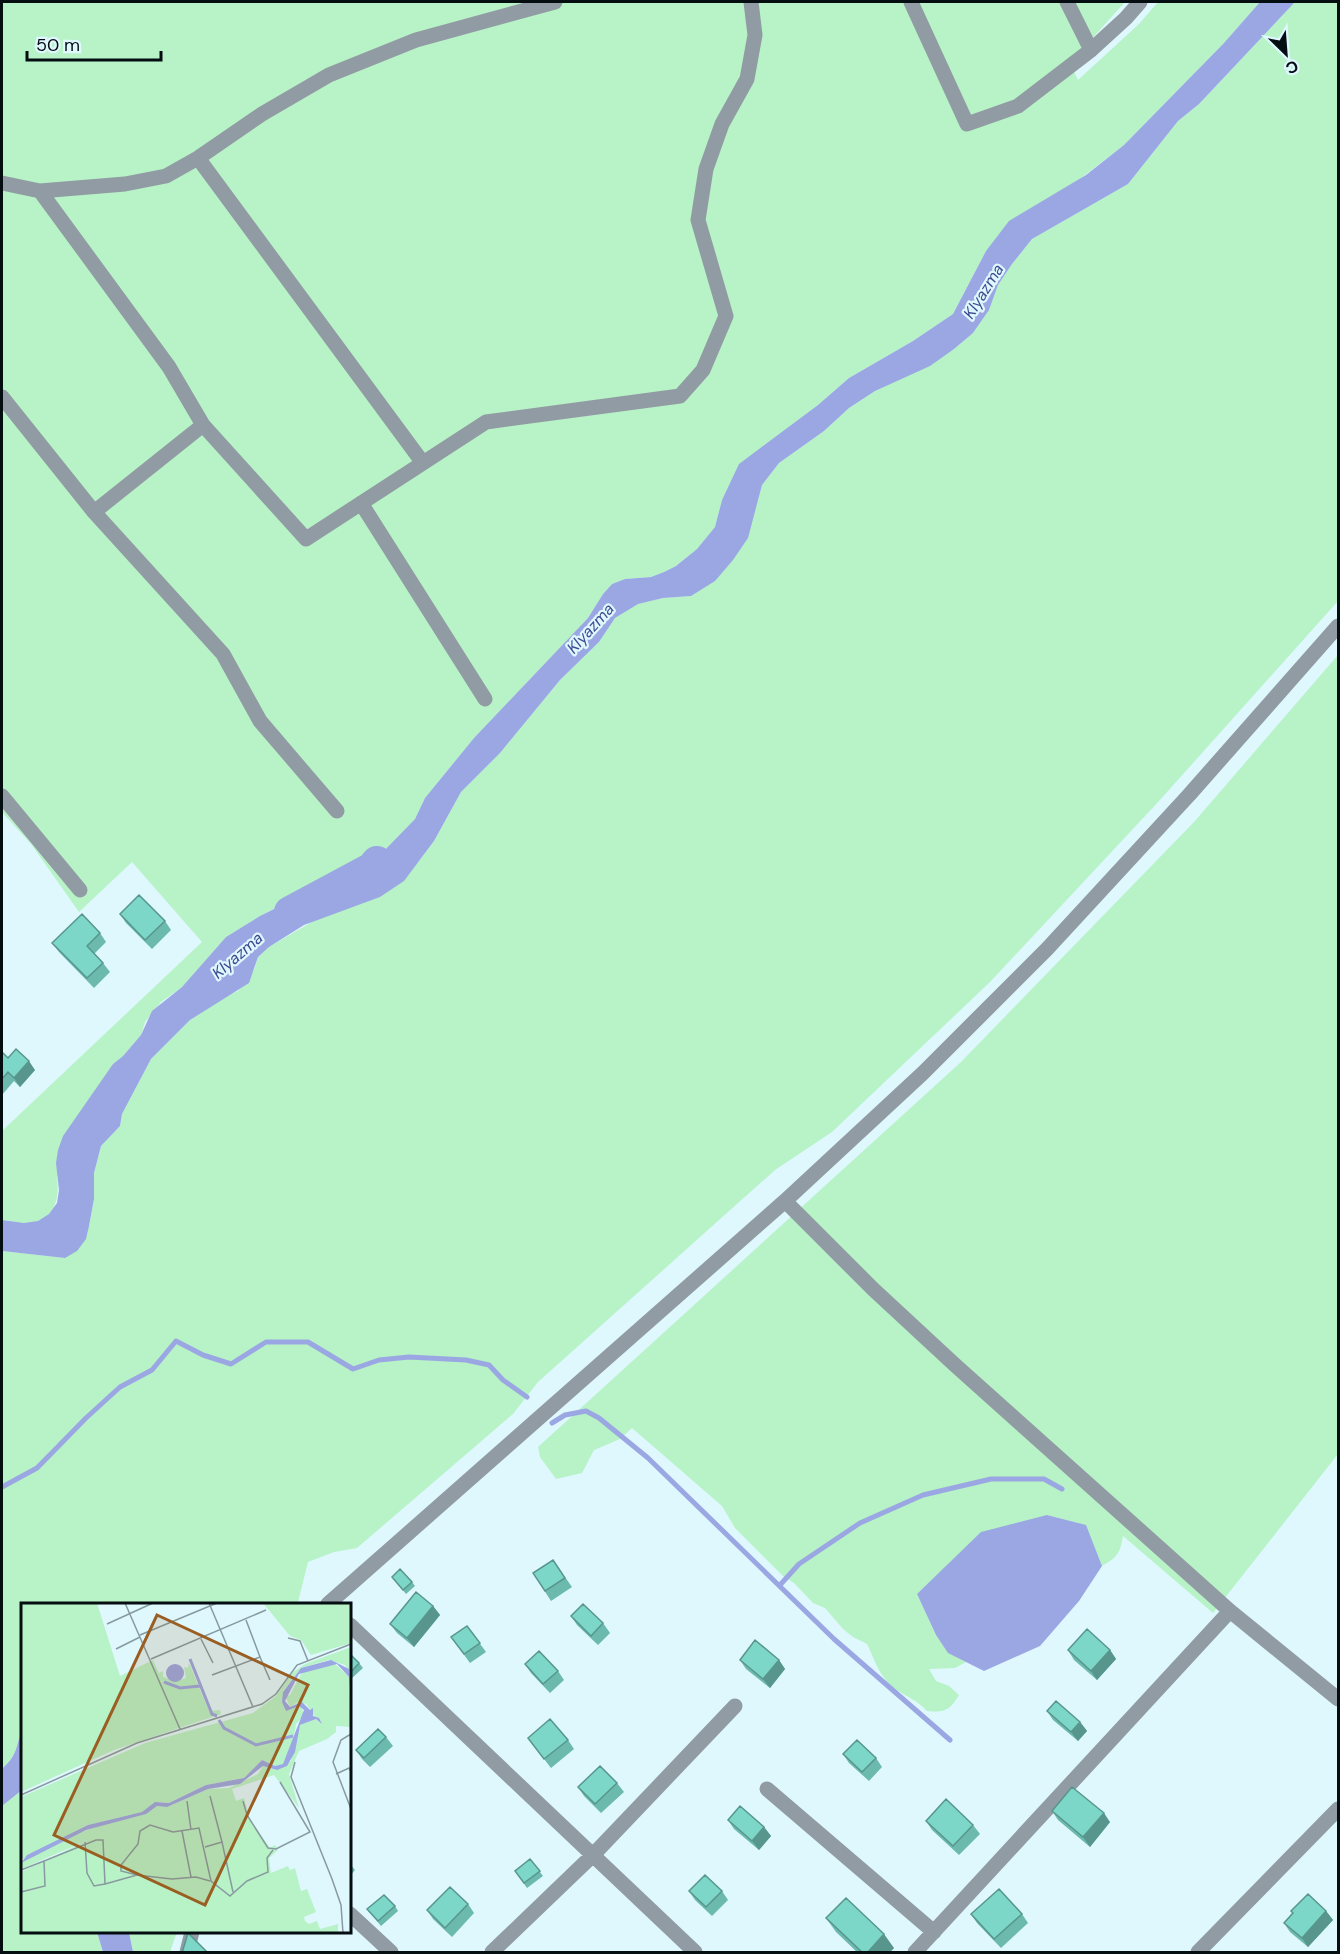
<svg xmlns="http://www.w3.org/2000/svg" width="1340" height="1954" viewBox="0 0 1340 1954" font-family="'DM Sans',sans-serif">
	<rect width="100%" height="100%" fill="#def8fe"/>
	<path fill="#b8f2c7" d="M2 2H1125L1070 63 1078 80 1139 24 1158 2H1260L1224 43 1124 145 986 251 953 314 913 341 849 378 818 405 740 464 722 500 715 527 697 549 676 566 664 572 651 577 625 579 612 584 603 594 588 618 474 738 425 798 415 819 378 857 336 888 324 894 298 898 285 903 260 916 226 937 182 987 161 1002 145 1022 141 1035 123 1056 113 1064 57 1177C60 1200 54 1223 25 1223 17 1223 9 1220 2 1220V1131L202 942 132 862 79 912 31 844 2 812Z
		M1295 2H1338V601L1159 801 990 982 832 1132 775 1170 538 1382 513 1414 357 1548 334 1552 308 1562 298 1602 295 1604H22V1730C14 1750 19 1752 2 1769V1251L65 1258 89 1226 94 1199V1173L101 1146 120 1126 122 1114 151 1059 190 1020 226 996 238 991 254 970 258 957 269 947 317 919 380 897 420 860 434 841 461 792 500 753 560 680 599 642 615 618 637 604 663 598 691 596 755 510 762 485 779 463 824 431 849 408 875 391 954 349 973 333 989 310 998 285 1012 264 1032 239 1128 184 1178 121 1199 104Z
		M1338 655V1454L1213 1613 1123 1536C1120 1553 1118 1557 1102 1566L1085 1525 1047 1515 947 1566 917 1594 936 1635 948 1652 966 1662 955 1668 929 1669 936 1681 949 1686 959 1695C950 1710 945 1713 927 1711 917 1700 907 1697 895 1689 878 1675 876 1662 867 1644L853 1637 843 1629 825 1608 813 1603 794 1583 783 1576 735 1528 722 1506 632 1428 620 1439 594 1450 582 1473 556 1479 540 1457 538 1447 961 1062 1194 822Z
		M22 1790V1932H97L103 1952H2V1806Z
		M129 1932H177L170 1952H133Z"/>
	<path fill="#9aa7e3" d="M1260 2H1295L1199 104 1178 121 1128 184 1032 239 1012 264 998 285 989 310 973 333 954 349 930 366 875 391 849 408 824 431 779 463 762 485 748 538 733 560 715 581 691 596 663 598 638 604 615 618 599 642 560 680 500 753 461 792 434 841 404 881 380 897 304 925 269 947 258 957 249 983 190 1020 151 1059 122 1114 120 1126 101 1146 94 1173V1199L89 1226 86 1239 77 1251 65 1258 2 1251V1220L24 1223 38 1221 49 1214 57 1203 59 1190 56 1163 58 1150 63 1136 113 1064 123 1056 141 1035 152 1011 182 987 226 937 260 916 286 903 298 898 324 894 336 888 378 857 415 819 425 798 474 738 588 618 603 594 612 584 625 579 651 577 664 572 676 566 697 549 715 527 722 500 739 464 818 405 849 378 913 341 953 314 986 251 1009 221 1086 175 1124 145 1224 43Z
		M1047 1515 1086 1525 1102 1566 1079 1601 1040 1646 984 1671 948 1653 936 1635 917 1594 981 1532Z
		M22 1730V1790L2 1806V1769C18 1754 15 1749 22 1730Z
		M97 1932H129L133 1952H103Z"/>
	<g fill="none" stroke-linecap="round" stroke-linejoin="round">
		<path stroke="#9aa7e3" stroke-width="5" d="M552 1423 565 1415 586 1411 599 1418 648 1458 834 1639 950 1740
			M2 1487 37 1468 86 1418 120 1387 152 1370 176 1341 203 1355 231 1364 266 1342H308L353 1369 379 1360 409 1357 466 1360 489 1365 503 1380 527 1397
			M780 1585 799 1564 860 1523 923 1495 991 1479H1044L1062 1489"/>
		<path stroke="#9aa7e3" stroke-width="32" d="M290 912 372 868 377 862"/>
		<path stroke="#919ba3" stroke-width="15" d="M911 2 967 124 1018 106 1091 50 1126 18 1140 2
			M1067 2 1091 50
			M198 158 423 463
			M2 183 40 191 169 367 203 425 306 539 486 422 680 396 703 370 726 316 698 220 706 169 722 124 747 79 755 35 751 2
			M40 191 125 184 166 176 198 158 262 114 329 75 416 40 555 2
			M2 397 94 512 203 425
			M361 503 485 699
			M94 512 223 654 260 721 337 811
			M2 796 80 890
			M785 1201 873 1289 955 1365 1230 1611 1338 1699
			M328 1604 785 1201 923 1073 1047 949 1189 795 1338 626
			M350 1625 695 1952
			M767 1789 934 1932
			M350 1914 391 1952
			M187 1952 192 1932
			M492 1952 593 1855 735 1706
			M915 1952 1230 1611
			M1198 1952 1338 1809"/>
	</g>
	<path fill="#6cb9ad" d="M120 914 165 921 171 930 152 949 126 923Z
		M100 933 106 942 94 954 103 963 110 972 94 988 59 952 52 943Z
		M2 1052 8 1058 35 1070 20 1087 14 1081 2 1095Z
		M553 1560 572 1587 551 1601 533 1573Z
		M392 1577 412 1582 415 1586 406 1594Z
		M433 1606 440 1615 414 1647 397 1633 390 1624Z
		M571 1616 603 1623 610 1633 598 1645 577 1625Z
		M467 1626 486 1652 470 1663 451 1637Z
		M1068 1650H1110L1116 1659 1097 1680 1074 1660Z
		M350 1657 359 1663 363 1668 351 1679 350 1677Z
		M740 1660H779L785 1669 770 1688 746 1669Z
		M525 1664 558 1671 564 1680 550 1693 531 1673Z
		M1047 1711 1080 1722 1087 1731 1078 1741 1053 1720Z
		M386 1737 393 1746 370 1767 362 1759 356 1750Z
		M528 1738 568 1740 574 1749 551 1768Z
		M843 1754 876 1758 882 1767 869 1781 849 1763Z
		M617 1783 624 1792 601 1813 584 1796 578 1787Z
		M1052 1811 1110 1822 1090 1847 1058 1820Z
		M728 1820 764 1827 771 1836 759 1850 734 1829Z
		M926 1821 973 1825 980 1834 959 1855 932 1830Z
		M530 1859 543 1876 527 1888 515 1871Z
		M350 1864 355 1870 350 1876Z
		M689 1891H722L728 1900 712 1916 695 1900Z
		M468 1904 474 1913 452 1937 433 1919 427 1910Z
		M395 1906 398 1911 381 1926 367 1909Z
		M1291 1911H1326L1333 1920 1308 1947 1290 1932 1284 1923 1292 1913Z
		M971 1914H1022L1028 1923 1001 1948 977 1923Z
		M826 1918 894 1948 889 1953H858L836 1932Z"/>
	<path fill="#58968d" d="M29 1061 35 1070 20 1087 14 1078Z
		M433 1606 440 1615 414 1647 407 1638Z
		M1110 1650 1116 1659 1097 1680 1091 1671Z
		M779 1660 785 1669 770 1688 763 1679Z
		M1080 1722 1087 1731 1078 1741 1071 1732Z
		M1104 1813 1110 1822 1090 1847 1083 1837Z
		M764 1827 771 1836 759 1850 752 1841Z
		M1326 1911 1333 1920 1308 1947 1302 1938Z
		M884 1934 894 1948 889 1953H867Z"/>
	<path fill="#7dd7c9" stroke="#58968d" stroke-width="1.5" d="M139 895 165 921 145 940 120 914Z
		M82 914 100 933 87 946 103 963 87 978 52 943Z
		M16 1049 29 1061 14 1078 8 1072 2 1079V1052L8 1058Z
		M553 1560 565 1578 545 1591 533 1573Z
		M400 1569 412 1582 403 1590 392 1577Z
		M416 1592 433 1606 407 1638 390 1624Z
		M583 1604 603 1623 591 1636 571 1616Z
		M467 1626 480 1643 464 1654 451 1637Z
		M1087 1629 1110 1650 1091 1671 1068 1650Z
		M755 1640 779 1660 763 1679 740 1660Z
		M539 1651 558 1671 543 1684 525 1664Z
		M351 1655 359 1663 350 1673V1657Z
		M1056 1701 1080 1722 1071 1732 1047 1711Z
		M550 1719 568 1740 544 1759 528 1738Z
		M378 1729 386 1737 364 1758 356 1750Z
		M857 1740 876 1758 862 1772 843 1754Z
		M600 1766 617 1783 595 1804 578 1787Z
		M1072 1787 1104 1813 1083 1837 1052 1811Z
		M946 1799 973 1825 953 1846 926 1821Z
		M740 1806 764 1827 752 1841 728 1820Z
		M530 1859 540 1871 524 1883 515 1871Z
		M705 1875 722 1891 706 1907 689 1891Z
		M450 1887 468 1904 445 1928 427 1910Z
		M999 1889 1022 1914 994 1939 971 1914Z
		M1308 1894 1326 1911 1302 1938 1284 1923 1293 1913 1291 1911Z
		M384 1895 395 1906 378 1921 367 1909Z
		M846 1898 884 1934 867 1953H863L826 1918Z
		M188 1933 208 1953H182Z"/>
	<g text-anchor="middle" stroke-width="4.5" stroke-linejoin="round" paint-order="stroke">
		<g font-size="16" font-style="italic" fill="#3f4992" stroke="#def8fe">
			<text transform="translate(983 291) rotate(-58)" y="6">Klyazma</text>
			<text transform="translate(590 628) rotate(-48)" y="6">Klyazma</text>
			<text transform="translate(237 955) rotate(-41)" y="6">Klyazma</text>
		</g>
	</g>
	<g transform="translate(21 1603)">
		<rect width="330" height="330" fill="#def8fe"/>
		<path d="M0 0H76L99 73 132 57 138 70 142 68V74L154 78 165 75 163 64 167 65 168 60 188 108 199 107 200 111 93 147 0 189ZM242 0H330V40L290 52 280 37 269 33ZM330 44V72L324 62 308 57 280 65 262 88 264 107 280 103 283 112 275 121 271 145 262 161 254 163 241 157 223 175 185 182 148 200 138 199 121 209 67 222 0 257V194L124 140 232 110 255 93 272 69 284 61ZM313 60 328 74 330 124 315 123V129L306 136 278 148 268 171 278 205 253 172 211 186 215 198 223 195 228 215 249 245 254 242 257 247 248 255 250 270 267 263 269 267 274 265 280 288 286 286 295 309 283 314 284 318 288 321 296 318 299 326 317 321V330H0V269L67 237 0 266V260L49 233 136 203 146 204 187 186 208 185 237 171 242 163 255 167 270 158 279 122 295 116 300 122 285 101 277 99 269 104 264 93 269 92 281 69Z" fill="#b8f2c7"/>
		<path d="M310 57 328 66 330 94 328 74 316 61 278 71 264 98 269 104 281 99 289 107 292 105V113L298 115 301 121 295 116 279 122 274 149 266 163 256 167 242 163 219 181 187 186 146 204 136 203 125 211 65 227 0 260 6 252 67 222 121 209 134 199 148 200 185 182 223 175 241 157 254 163 262 161 283 107 278 103 265 108 261 99 262 89 280 65ZM145 70a9 9 0 1 1 18 0a9 9 0 1 1-18 0Z" fill="#9aa7e3"/>
		<path fill="none" stroke="#9aa7e3" stroke-width="3" d="M169 56 191 111 196 113M143 79 159 85 179 83M198 117 203 125 235 142 272 133"/>
		<path fill="none" stroke="#879a9f" stroke-width="1.5" d="M104 0 159 126M188 0 232 104M86 21 132 0M119 32 196 0M267 35 279 38 287 58M180 36 192 60M95 46 119 34M239 54 249 77M130 56 245 7M191 72 239 54 225 17M330 131 320 137 312 159 330 206M274 159 270 174 311 276 320 302 322 330M315 171 328 165 330 169M0 192 116 140 241 101 255 91 276 62 330 41M189 193 201 239M166 198 170 227M222 198 226 212 247 245 255 246 289 229 259 179M161 228 170 274M64 239 66 270 73 283 84 281M184 244 201 239 212 289M0 267 23 258M116 272 100 268V262L117 241 119 228 129 222 152 229 178 225 190 278 209 293 226 278 247 269 246 255 252 247M0 289 24 283 23 258 75 237H82L84 281 116 272 151 276 175 274 189 278"/>
		<path fill="#9b5e22" fill-opacity="0.15" stroke="#9b5e22" stroke-width="3" d="M136 12 287 82 184 302 33 232Z"/>
		<rect width="330" height="330" fill="none" stroke="#040d10" stroke-width="3"/>
	</g>
	<rect width="1340" height="1954" fill="none" stroke="#040d10" stroke-width="6"/>
	<g transform="translate(1286 54) rotate(155)" stroke="#def8fe" stroke-width="4.5" paint-order="stroke">
	<path d="M0-4.5L10 22L0 15L-10 22Z" fill="#040d10"/>
	<text y="-9" font-size="16" font-weight="bold" text-anchor="middle" fill="#040d10">С</text>
	</g>
	<path d="M27 51v9h134v-9" fill="none" stroke="#040d10" stroke-width="3"/>
	<text x="36" y="51" font-size="18" fill="#040d10" stroke="#def8fe" stroke-width="4.5" paint-order="stroke">50 m</text>
</svg>
